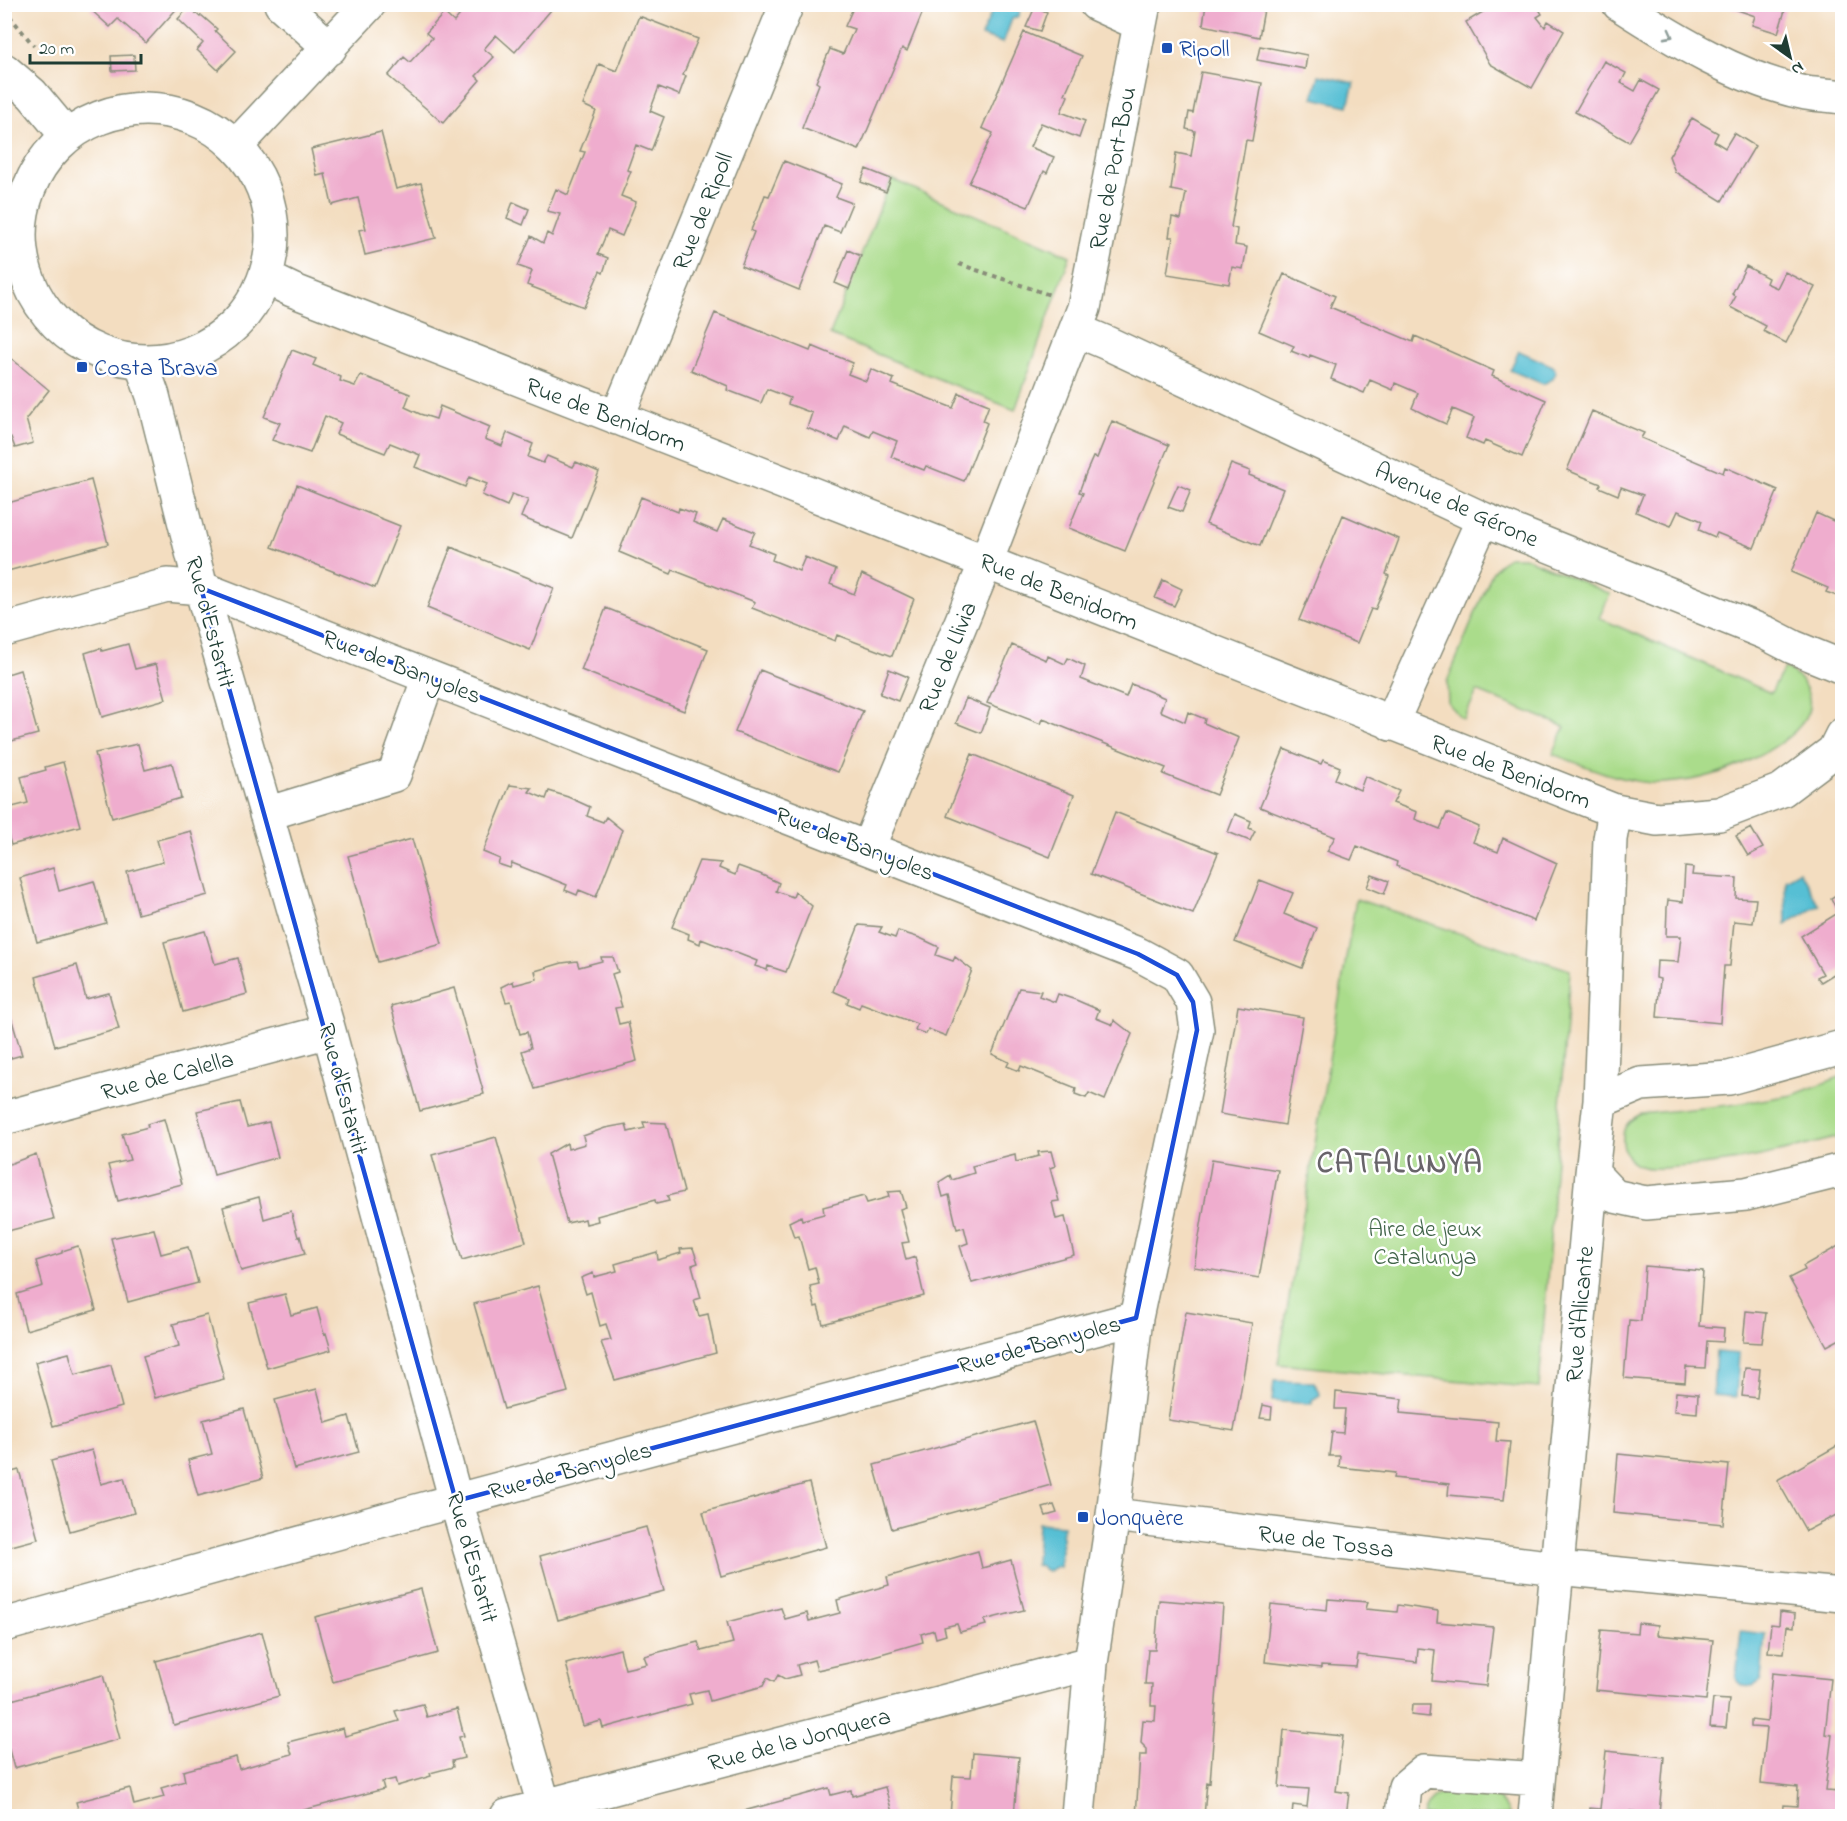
<svg xmlns="http://www.w3.org/2000/svg" width="1847" height="1821" viewBox="0 0 1847 1821" font-family="'Indie Flower',sans-serif">
	<rect width="100%" height="100%" fill="#fff"/>
	<filter id="ink" filterUnits="userSpaceOnUse"><feTurbulence type="fractalNoise" baseFrequency=".0167" numOctaves="2"/><feDisplacementMap in="SourceGraphic" scale="12" xChannelSelector="R" yChannelSelector="G"/><feConvolveMatrix kernelMatrix="1 2 1 2 8 2 1 2 1" color-interpolation-filters="sRGB"/></filter>
	<filter id="wash" filterUnits="userSpaceOnUse"><feTurbulence type="fractalNoise" baseFrequency=".008" numOctaves="4" result="noise"/><feDisplacementMap in="SourceGraphic" scale="24" xChannelSelector="R" yChannelSelector="G"/><feGaussianBlur stdDeviation="1.35" result="paint"/><feColorMatrix in="noise" values="0 0 0 0 0 0 0 0 0 0 0 0 0 0 0 0 0 1.4 0 .05"/><feComposite in="paint" operator="in"/></filter>
	<g filter="url(#wash)">
		<rect width="100%" height="100%" fill="#f3ddc0"/>
		<path fill="#aadc8b" stroke="#648c60" stroke-width="1.5" d="M891 179 1070 256 1015 410 830 335Z
			M1509 557H1524L1610 594 1599 618 1771 693 1784 668C1798 675 1806 683 1809 698 1816 735 1740 767 1712 775 1696 780 1679 782 1663 783 1628 785 1585 766 1553 754L1565 727 1477 691 1464 719 1460 717 1448 703 1447 682 1492 573 1500 563Z
			M1356 899 1570 970 1539 1388 1278 1364Z
			M1842 1076V1136C1788 1151 1733 1164 1676 1167 1665 1168 1651 1170 1640 1166 1628 1163 1622 1149 1623 1137 1623 1125 1631 1119 1641 1114L1730 1105 1793 1095Z
			M1454 1789C1475 1789 1503 1793 1510 1816H1423C1427 1798 1438 1795 1454 1789Z"/>
		<path fill="#57bfd4" stroke="#3b7e84" stroke-width="1.5" d="M995 5H1018L1020 10 1019 16 1012 19 1003 43 981 36Z
			M1319 75 1354 83 1348 106 1313 98Z
			M1519 351 1553 366 1556 372 1553 379 1543 384 1510 370Z
			M1799 871 1819 905 1786 924 1785 879Z
			M1716 1352 1739 1354 1736 1397 1713 1395Z
			M1274 1381 1314 1382 1319 1390 1320 1395 1312 1400V1404L1272 1401Z
			M1038 1523 1063 1525 1060 1567H1055L1049 1571 1044 1570 1041 1566 1036 1565Z
			M1741 1631 1765 1634 1761 1680C1751 1689 1743 1689 1736 1678Z"/>
		<g id="blocks">
			<path fill="#efadce" d="M94 4H181L146 43 118 19 110 27 90 9Z
				M469 4H544L551 10 515 52 496 35 484 49 494 57 476 76 480 80 443 123 388 76 404 57 410 62 432 38 426 33 444 13 454 22Z
				M859 4H926L907 51 902 48 859 150 802 128 819 84 816 82 830 49 843 54 854 29 845 26 853 8 857 9Z
				M1206 4H1265L1259 37 1203 25Z
				M1496 4H1536L1542 14 1537 17 1545 27 1548 21 1564 31 1532 88 1490 64 1466 22Z
				M1720 4H1787L1778 33 1752 25 1755 16Z
				M189 7 200 17 201 15 217 29 215 31 236 51 218 70 197 50 203 43 178 19Z
				M1035 7 1047 12 1040 31 1026 27Z
				M639 16 698 39 683 75 686 76 679 95 659 87 650 111 664 117 651 151 636 145 627 170 631 171 621 196 636 202 622 236 608 230 598 254 608 258 603 273 600 271 584 307 527 285 532 271 518 266 531 236 543 243 547 233 552 236 560 214 547 211 556 189 568 195 585 152 580 151 596 111 583 105 599 64 617 71Z
				M1024 32 1082 56 1065 94 1068 96 1061 112 1085 121 1079 138 1041 123 1030 147 1054 157 1047 173 1044 171 1028 207 969 183 993 133 982 128Z
				M1260 46 1307 55 1305 69 1257 60Z
				M134 55 135 70 112 71 111 56Z
				M1604 61 1626 73 1621 83 1635 91 1641 80 1659 90 1629 142 1575 112Z
				M1201 72 1262 83 1252 141 1246 140 1231 227 1237 229 1235 245 1247 247 1243 269 1232 267 1229 284 1167 274 1173 237H1169L1172 217 1181 219 1186 193 1171 190 1176 153 1191 156 1195 131 1186 129 1189 112 1193 113Z
				M1692 118 1718 133 1714 141 1725 148 1734 133 1755 146 1722 201 1675 172 1669 156Z
				M381 132 396 189 421 183 436 238 365 255 359 230 366 229 358 198 332 205 325 174 317 176 311 149Z
				M784 161 842 184 836 197 852 203 840 232 824 226 799 290 741 266 754 232 751 230 758 214 765 195 769 196Z
				M866 169 891 179 886 192 861 182Z
				M513 202 529 209 523 225 507 218Z
				M848 250 861 256 849 289 835 283Z
				M1746 266 1768 278 1766 283 1777 288 1785 272 1815 287 1786 343 1763 331 1766 326 1730 307 1736 296 1732 294Z
				M1284 274 1335 296 1330 307 1413 342 1415 336 1494 371 1492 376 1546 400 1522 457 1485 441 1483 445 1466 438 1474 418 1453 409 1446 424 1428 416 1412 408 1418 393 1395 383 1393 390 1370 380 1364 393 1331 379 1336 365 1310 355 1309 358 1291 351 1294 346 1259 331Z
				M715 313 810 351 812 346 853 363 848 374 866 381 871 369 894 379 892 384 953 408 959 393 989 405 983 421 987 423 964 481 926 466 924 470 891 457 897 441 873 431 870 437 845 426 839 441 807 428 812 413 788 404 790 398 767 389 761 403 727 390 728 386 691 370Z
				M292 350 316 359 313 365 341 377 340 381 355 386 361 375 410 394 405 407 420 414 436 419 440 406 490 427 485 439 502 446 507 433 533 444 528 457 543 463 547 456 573 467 576 462 599 472 572 538 521 517 528 500 512 494 507 506 482 495 487 484 469 477 465 487 415 467 420 455 390 443 385 453 336 434 341 423 325 416 310 453 272 440 280 423 264 417Z
				M12 359 49 390 26 419 33 443 15 448 11 437 4 438V361Z
				M1592 411 1644 433 1641 438 1723 473 1725 467 1778 490 1754 548 1717 533 1715 537 1699 530 1702 521 1678 511 1671 526 1653 519 1636 512 1643 495 1621 487 1618 495 1599 487 1601 484 1567 470Z
				M1112 421 1169 445 1125 551 1069 528 1083 493 1079 492 1086 473 1093 457 1097 458Z
				M1231 464 1250 471 1249 475 1283 489 1260 546 1206 524Z
				M91 480 108 544 4 572V504Z
				M297 485 400 526 375 588 272 547Z
				M1178 485 1191 490 1182 512 1168 507Z
				M641 497 678 512 679 508 696 514 693 522 717 532 723 519 755 532 749 544 774 554 772 560 799 571 805 557 836 570 830 584 854 594 862 574 914 599 892 656 837 635 835 641 752 608 755 602 673 570 671 574 619 552Z
				M1816 513 1842 525V598L1826 592 1828 588 1791 572Z
				M1343 515 1399 539 1386 574 1389 576 1375 610 1371 609 1357 643 1299 620Z
				M451 547 554 588 530 650 427 608Z
				M1163 580 1182 589 1174 606 1155 598Z
				M606 608 708 649 684 711 581 670Z
				M128 644 135 669 156 664 166 699 102 717 85 653 101 648 102 651Z
				M1012 645 1046 660 1048 656 1065 664 1068 658 1085 666 1081 679 1126 697 1131 684 1139 687 1165 698 1160 711 1185 722 1188 712 1205 719 1204 723 1239 738 1216 795 1163 774 1166 768 1043 719 1041 724 987 703Z
				M889 669 908 677 898 701 880 694Z
				M20 670 38 734 4 743V675Z
				M760 670 863 711 838 772 735 732Z
				M966 698 990 708 981 733 956 723Z
				M138 744 145 770 172 763 181 798 112 818 95 753Z
				M1284 749 1321 764 1323 760 1340 767 1335 779 1360 790 1365 776 1399 791 1393 803 1417 812 1415 819 1440 829 1447 813 1479 827 1473 842 1498 852 1503 838 1557 863 1534 921 1396 866 1397 862 1357 846 1351 860 1327 851 1335 837 1260 807Z
				M972 754 1074 795 1050 857 947 816Z
				M63 762 80 826 11 845 4 822V809L28 803 21 777 46 770 45 767Z
				M510 785 532 788 529 792 546 799 549 791 568 797 590 807 587 816 603 822 606 817 622 830 596 897 579 890 577 895 565 890 567 885 512 863 510 868 498 864 500 859 483 852Z
				M1115 812 1218 853 1193 914 1091 874Z
				M1235 814 1251 821 1249 828 1255 831 1250 841 1228 832Z
				M1751 828 1763 848 1748 856 1736 836Z
				M191 831 208 895 138 914 127 872 163 862 157 840Z
				M412 839 442 944 378 962 348 856Z
				M699 861 721 863 719 868 735 875 738 866 760 874 779 883 776 891 793 897 795 892 812 906 786 972 768 966 767 970 755 966 757 961 701 939 700 944 688 939 689 934 672 927Z
				M1685 867 1693 868 1692 875 1737 878 1736 898 1756 899 1753 923 1734 921 1730 966H1724L1720 1023 1657 1017 1660 979 1656 978 1657 961 1678 962 1681 936H1666L1667 908 1668 900 1683 902Z
				M53 868 59 891 94 881 106 923 37 942 20 878Z
				M1372 875 1389 881 1384 894 1367 887Z
				M1260 880 1293 893 1284 914 1317 928 1302 968 1235 942Z
				M1842 891V969L1821 982 1817 977 1823 974 1801 936 1838 913 1831 898Z
				M859 925 882 927 879 932 895 938 898 931 920 938 939 947 936 955 953 961 955 957 972 970 946 1036 928 1029 926 1034 915 1030 917 1024 861 1003 859 1008 847 1003 849 998 833 991Z
				M205 931 215 964 238 958 247 994 183 1012 164 942Z
				M601 957H613L618 972 612 974 622 1007 615 1008 619 1024 628 1022 637 1061 535 1089 522 1051 531 1048 527 1032 520 1034 511 1001 506 1002 501 987 513 981 514 985 537 979 535 971 562 963 577 961 579 967 602 961Z
				M77 965 86 999 109 993 119 1029 55 1046 36 977Z
				M454 988 484 1094 420 1111 391 1006Z
				M1019 988 1041 991 1039 996 1055 1002 1058 994 1076 1000 1099 1010 1096 1018 1113 1025 1114 1020 1132 1034 1105 1100 1089 1093 1086 1098 1075 1094 1076 1088 1021 1066 1019 1071 1007 1066 1009 1062 992 1054Z
				M4 993 22 1055 4 1060Z
				M1238 1006 1303 1017 1285 1125 1220 1114Z
				M240 1102 247 1127 269 1122 278 1157 214 1175 197 1111Z
				M164 1119 182 1184 118 1201 108 1165 130 1160 122 1134 148 1127 147 1124Z
				M643 1122 666 1123 684 1192 667 1196 669 1201 656 1204 655 1200 597 1216 598 1221 586 1224 585 1219 567 1223 548 1154 567 1143 568 1149 585 1144 583 1136 605 1128 626 1124 628 1132 645 1128Z
				M496 1137 526 1242 462 1260 432 1155Z
				M1051 1151 1055 1166 1050 1168 1059 1201 1052 1202 1056 1219 1065 1217 1074 1255 972 1283 960 1246 968 1243 964 1227 957 1229 949 1195 943 1197 939 1182 950 1175 952 1180 974 1173 972 1166 1015 1155 1016 1162 1039 1156 1038 1152Z
				M36 1154 54 1219 4 1232V1166Z
				M1212 1159 1278 1170 1259 1278 1194 1267Z
				M901 1191 906 1207 900 1209 909 1242 902 1243 906 1260 915 1257 924 1296 823 1324 818 1306 815 1307 810 1286 819 1284 815 1267 808 1269 799 1236 794 1237 789 1222 801 1216 802 1220 824 1214 823 1207 864 1196 867 1203 889 1197 888 1192Z
				M259 1197 264 1219 291 1211 298 1237 300 1236 305 1254 241 1271 223 1207Z
				M154 1229 161 1254 188 1247 198 1283 128 1302 111 1238Z
				M1842 1244V1338L1827 1346 1789 1278 1805 1270 1803 1266Z
				M78 1246 96 1310 26 1330 17 1294 43 1286 36 1261 62 1253V1251Z
				M693 1248 698 1263 692 1265 701 1298 694 1300 699 1316 708 1314 716 1353 615 1380 601 1342 611 1340 606 1324 600 1326 591 1292 586 1294 581 1278 593 1273 594 1277 617 1271 615 1264 657 1252 658 1260 681 1253 680 1249Z
				M1645 1266 1703 1271 1699 1326 1724 1328 1723 1342 1707 1341 1705 1368 1686 1367 1685 1383 1624 1378 1629 1320 1641 1321Z
				M538 1286 568 1392 504 1409 474 1304Z
				M285 1294 291 1315 317 1308 324 1334 326 1333 331 1350 267 1368 249 1303Z
				M1746 1311 1766 1313 1762 1343 1743 1342Z
				M1186 1312 1252 1323 1234 1431 1168 1420Z
				M207 1315 224 1379 155 1398 143 1356 179 1346 173 1324Z
				M69 1353 75 1375 111 1365 122 1407 53 1426 35 1362Z
				M1745 1368 1760 1369 1757 1398 1742 1396Z
				M317 1389 326 1423 349 1416 359 1452 294 1469 275 1400Z
				M1336 1392 1402 1399 1400 1413 1498 1422 1496 1441 1510 1442 1504 1500 1448 1495 1449 1484 1394 1478 1395 1473 1339 1467 1340 1456H1329L1332 1432 1343 1433 1345 1409H1335Z
				M1676 1392 1698 1394 1697 1413 1674 1411Z
				M1263 1405 1272 1407 1271 1419 1260 1418Z
				M244 1409 263 1478 198 1496 188 1460 212 1454 203 1420Z
				M1033 1421 1051 1485 892 1529 874 1465Z
				M1842 1443V1512L1806 1531 1777 1480Z
				M92 1450 101 1484 124 1478 134 1513 70 1531 51 1461Z
				M1618 1454 1729 1465 1723 1524 1613 1513Z
				M19 1470 38 1539 4 1548V1474Z
				M809 1483 826 1547 721 1576 703 1512Z
				M1054 1505 1057 1513 1046 1516 1043 1508Z
				M646 1527 664 1591 558 1620 540 1556Z
				M978 1551 982 1568 1011 1560 1024 1610 984 1620 986 1625 960 1632 957 1624 944 1627 946 1635 936 1638 934 1630 921 1634 923 1642 853 1662 817 1670 814 1660 797 1665 800 1675 785 1679 778 1675 774 1682 767 1678 763 1686 710 1701 707 1690 689 1694 692 1704 603 1728 601 1721 583 1726 566 1664 620 1649 625 1669 647 1664 644 1656 698 1642 701 1651 733 1643 727 1622 781 1608 785 1619 807 1613 809 1621 840 1613 837 1600 889 1585 887 1577Z
				M421 1589 438 1653 333 1682 315 1617Z
				M1328 1599 1368 1602 1366 1609 1397 1612 1398 1605 1438 1611 1437 1622 1493 1627 1486 1686 1432 1681 1435 1650 1418 1648 1417 1662 1358 1655 1356 1667 1321 1665V1668L1265 1662 1271 1604 1327 1610Z
				M1159 1600 1223 1605 1210 1783 1207 1782 1204 1816H1136L1140 1755H1147V1749L1141 1743 1143 1720 1155 1721 1156 1706H1151L1152 1684H1145L1148 1650H1155Z
				M1780 1612 1795 1614 1794 1627 1787 1626 1784 1653 1768 1652 1771 1624 1779 1625Z
				M1638 1623 1658 1625 1657 1635 1713 1640 1706 1700 1595 1690 1601 1630 1637 1633Z
				M262 1632 279 1696 174 1725 156 1661Z
				M1772 1673 1831 1679 1825 1734 1832 1735 1825 1790 1840 1791 1837 1816H1783L1784 1805 1797 1806 1798 1787 1761 1783 1767 1728 1751 1727V1720L1767 1722Z
				M103 1675 120 1739 14 1768 4 1732V1702Z
				M1713 1699 1729 1700 1726 1728 1710 1727Z
				M423 1704 427 1717 457 1709 464 1736 459 1737 464 1758 452 1761 453 1767 430 1773 431 1776 397 1786 395 1779 382 1782 384 1789 281 1816H80L76 1802 130 1788 134 1805 164 1797 161 1788 185 1781 183 1771 236 1757 239 1769 292 1754 288 1742 343 1728 345 1736 399 1721 395 1711Z
				M1412 1705H1430L1429 1717 1411 1715Z
				M1284 1730 1343 1736 1336 1791 1349 1793 1346 1816H1292L1293 1805 1307 1807 1309 1789 1279 1787Z
				M1606 1751 1664 1757 1659 1814 1630 1811 1629 1816H1589L1590 1808 1600 1809Z
				M973 1753 1019 1757 1014 1816H950L953 1776 971 1777Z
				M885 1787 893 1816H725L829 1788 831 1795 851 1790 852 1796Z"/>
		</g>
	</g>
	<g filter="url(#ink)">
		<use href="#blocks" fill-opacity="0" stroke="#898d7a" stroke-width="1.5"/>
		<g fill="none" stroke-linecap="round" stroke-linejoin="round">
			<defs>
				<path id="minor" d="M281 4 330 48
					M1096 4 1140 24
					M1619 4C1673 39 1742 81 1806 93 1818 95 1830 95 1842 97
					M4 70 32 94 67 136
					M20 235a126 126 0 1 1 252 0a126 126 0 1 1-252 0Z
					M238 144 369 4
					M265 277 292 290 986 562 1615 811 1657 819 1719 814 1782 790 1834 751 1842 735
					M1076 330 1107 343 1483 519 1766 633 1793 647 1842 667
					M141 362 153 396 201 588 329 1031 456 1501 547 1816
					M617 418 787 4
					M4 630 167 585 201 588 1138 954 1177 975 1193 1002 1197 1030 1136 1318 1113 1515 1091 1663 1078 1816
					M1391 724 1483 519
					M266 814 394 775 429 677
					M868 848 986 562 1084 308 1144 4
					M1600 1101 1641 1084 1729 1078 1842 1047
					M4 1118 329 1031
					M1592 1173 1614 1196 1646 1203 1746 1194 1842 1170
					M1113 1515 1557 1568 1842 1595
					M4 1625 409 1513 1136 1318
					M507 1816 1091 1663
					M1402 1816 1405 1787 1424 1771 1538 1779
					M1535 1816 1592 1173 1600 1101 1610 839 1615 811"/>
			</defs>
			<use href="#minor" stroke="#898d7a" stroke-width="36"/>
			<path stroke="#898d7a" stroke-width="4" stroke-dasharray="4.5 4.5" stroke-linecap="butt" d="M4 9 34 46
				M959 264 1050 295"/>
			<use href="#minor" stroke="#fff" stroke-width="33"/>
		</g>
		<defs><path id="oneway-chevron" d="M-2-3.5L2.5 0L-2 3.5" fill="none" stroke-width="1.6" stroke-linecap="round" stroke-linejoin="round" transform="scale(1.5)"/></defs>
		<use stroke="#8f9e9a" href="#oneway-chevron" transform="translate(1669 35) rotate(28)"/>
	</g>
	<path fill="none" stroke="#1d4ed8" stroke-width="4.5" stroke-linejoin="round" d="M201 588 1138 954 1177 975 1193 1002 1197 1030 1136 1318 456 1501Z"/>
	<g fill="#1a4fb4" stroke="#fff" stroke-width="2">
		<rect x="1161" y="42" width="12" height="12" rx="3"/>
		<rect x="76" y="361" width="12" height="12" rx="3"/>
		<rect x="1077" y="1511" width="12" height="12" rx="3"/>
	</g>
	<g text-anchor="middle" stroke-width="5" stroke-linejoin="round" paint-order="stroke">
		<g font-size="24" fill="#164399" stroke="#fff" text-anchor="start">
			<text x="1179" y="56">Ripoll</text>
			<text x="94" y="375">Costa Brava</text>
			<text x="1095" y="1525">Jonquère</text>
		</g>
		<g font-size="24" fill="#1f3d34" stroke="#fff">
			<text transform="translate(1112 168) rotate(-79)" y="8">Rue de Port-Bou</text>
			<text transform="translate(702 211) rotate(-68)" y="8">Rue de Ripoll</text>
			<text transform="translate(606 414) rotate(21)" y="8">Rue de Benidorm</text>
			<text transform="translate(1457 504) rotate(24)" y="8">Avenue de Gérone</text>
			<text transform="translate(1059 591) rotate(22)" y="8">Rue de Benidorm</text>
			<text transform="translate(211 622) rotate(75)" y="8">Rue d'Estartit</text>
			<text transform="translate(947 657) rotate(-68)" y="8">Rue de Llivia</text>
			<text transform="translate(402 666) rotate(21)" y="8">Rue de Banyoles</text>
			<text transform="translate(1511 771) rotate(21)" y="8">Rue de Benidorm</text>
			<text transform="translate(855 843) rotate(21)" y="8">Rue de Banyoles</text>
			<text transform="translate(167 1075) rotate(-15)" y="8">Rue de Calella</text>
			<text transform="translate(344 1089) rotate(75)" y="8">Rue d'Estartit</text>
			<text transform="translate(1579 1314) rotate(-85)" y="8">Rue d'Alicante</text>
			<text transform="translate(1039 1344) rotate(-15)" y="8">Rue de Banyoles</text>
			<text transform="translate(570 1470) rotate(-15)" y="8">Rue de Banyoles</text>
			<text transform="translate(1326 1541) rotate(7)" y="8">Rue de Tossa</text>
			<text transform="translate(473 1557) rotate(74)" y="8">Rue d'Estartit</text>
			<text transform="translate(799 1739) rotate(-15)" y="8">Rue de la Jonquera</text>
		</g>
		<g font-size="24" fill="#42654a" stroke="#fff">
			<text x="1425" y="1236">Aire de jeux<tspan x="1425" dy="28">Catalunya</tspan></text>
		</g>
		<g font-size="30" font-weight="bold" letter-spacing="1.5" fill="#68646a" stroke="#fff">
			<text x="1400" y="1172">CATALUNYA</text>
		</g>
	</g>
	<rect width="1847" height="1821" fill="none" stroke="#fff" stroke-width="24"/>
	<g transform="translate(1790 57) rotate(146)" stroke="#ffffff" stroke-width="4.5" paint-order="stroke">
	<path d="M0-4.5L10 22L0 15L-10 22Z" fill="#1f3d34"/>
	<text y="-9" font-size="16" font-weight="bold" text-anchor="middle" fill="#1f3d34">N</text>
	</g>
	<path d="M30 54v9h111v-9" fill="none" stroke="#1f3d34" stroke-width="3"/>
	<text x="39" y="54" font-size="18" fill="#1f3d34" stroke="#ffffff" stroke-width="4.5" paint-order="stroke">20 m</text>
</svg>
